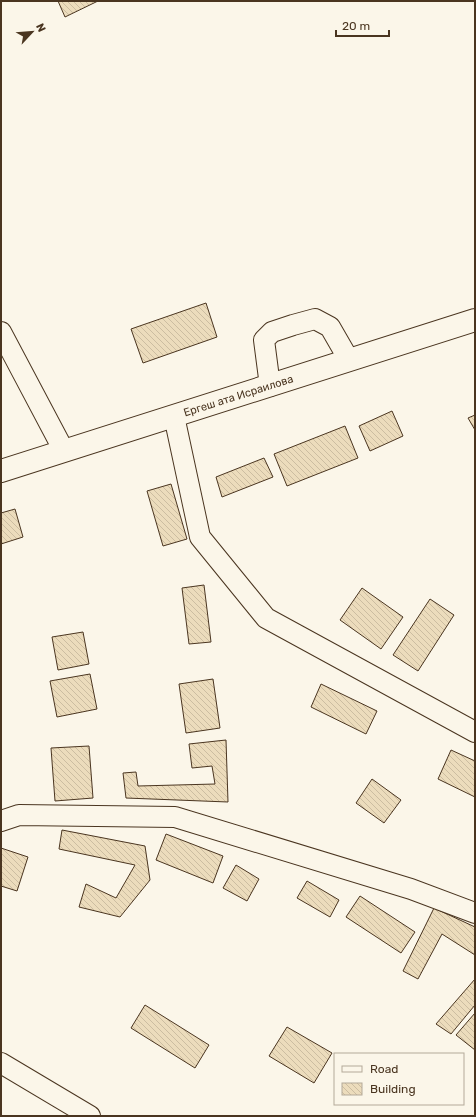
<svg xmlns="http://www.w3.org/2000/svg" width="476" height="1117" viewBox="0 0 476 1117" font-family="Rubik,sans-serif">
	<defs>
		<pattern id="building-back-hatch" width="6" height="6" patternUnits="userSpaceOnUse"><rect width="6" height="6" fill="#ecdcbc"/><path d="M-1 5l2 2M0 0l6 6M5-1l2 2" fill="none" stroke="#ccbda1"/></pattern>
	</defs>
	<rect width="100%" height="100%" fill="#fbf6e9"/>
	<path fill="url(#building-back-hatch)" stroke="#4a3520" d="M58 1H98L65 17Z
		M206 303 217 337 143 363 131 329Z
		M392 411 403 436 370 451 359 426Z
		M475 415V430L468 418Z
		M345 426 358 458 287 486 274 454Z
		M264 458 273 477 222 497 216 477Z
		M171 484 187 539 163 546 147 491Z
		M15 509 23 537 1 544V513Z
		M204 585 211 642 189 644 182 588Z
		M362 588 403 617 381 649 340 620Z
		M430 599 454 615 418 671 393 655Z
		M83 632 89 664 58 670 52 637Z
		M90 674 97 709 57 717 50 681Z
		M213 679 220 728 186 733 179 684Z
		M321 684 377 711 366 734 311 707Z
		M226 740 228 802 126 798 123 773 136 772 138 786 215 784 212 766 192 768 189 744Z
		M89 746 93 798 55 801 51 748Z
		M451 750 475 761V797L438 779Z
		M372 779 401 800 384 823 356 803Z
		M62 830 145 846 150 880 120 917 79 907 86 884 116 898 135 865 59 849Z
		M166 834 223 856 213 883 156 860Z
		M1 848 28 857 17 891 1 886Z
		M236 865 259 879 247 901 223 888Z
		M307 881 339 900 330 917 297 898Z
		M360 896 415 932 401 953 346 917Z
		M434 908 475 927V955L442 934 418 979 403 971Z
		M475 979V1005L451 1034 436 1024Z
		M145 1005 209 1045 195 1068 131 1028Z
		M475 1013V1050L456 1035Z
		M287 1027 332 1053 314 1083 269 1056Z"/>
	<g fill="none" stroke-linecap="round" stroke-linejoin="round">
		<defs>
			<path id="minor" d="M1 332 64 451
				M270 386 264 340 272 332 293 325 315 319 330 327 349 360
				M174 416 200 537 266 618 475 732
				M1 821 19 815 175 817 411 889 475 913
				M1 1063 90 1116"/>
			<g id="major">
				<path id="s1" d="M1 471 475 320"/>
			</g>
		</defs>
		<use href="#minor" stroke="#4a3520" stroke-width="22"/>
		<use href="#major" stroke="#4a3520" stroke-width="24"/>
		<use href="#minor" stroke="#fbf6e9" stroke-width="20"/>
		<use href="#major" stroke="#fbf6e9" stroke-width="22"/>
	</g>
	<g text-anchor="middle" stroke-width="3" stroke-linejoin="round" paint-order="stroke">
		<g font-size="11" fill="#4a3520" stroke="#fbf6e9">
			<text dy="4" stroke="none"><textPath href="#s1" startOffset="249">Ергеш ата Исраилова</textPath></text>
		</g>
	</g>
	<rect width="476" height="1117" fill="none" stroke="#4a3520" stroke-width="4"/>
	<rect x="334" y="1053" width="130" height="52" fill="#fbf6e9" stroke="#b4a999"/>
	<rect x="342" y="1066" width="20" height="6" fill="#fbf6e9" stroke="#b4a999"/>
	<text x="370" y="1073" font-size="12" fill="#4a3520">Road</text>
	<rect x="342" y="1083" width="20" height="12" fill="url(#building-back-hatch)" stroke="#b4a999"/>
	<text x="370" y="1093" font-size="12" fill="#4a3520">Building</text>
	<g transform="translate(32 32) rotate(64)" stroke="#fbf6e9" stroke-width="3" paint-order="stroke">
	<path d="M0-3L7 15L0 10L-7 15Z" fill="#4a3520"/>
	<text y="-6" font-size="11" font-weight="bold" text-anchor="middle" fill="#4a3520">N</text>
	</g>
	<path d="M336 30v6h53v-6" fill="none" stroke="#4a3520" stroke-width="2"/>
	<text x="342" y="30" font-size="12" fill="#4a3520" stroke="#fbf6e9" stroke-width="3" paint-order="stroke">20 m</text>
</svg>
